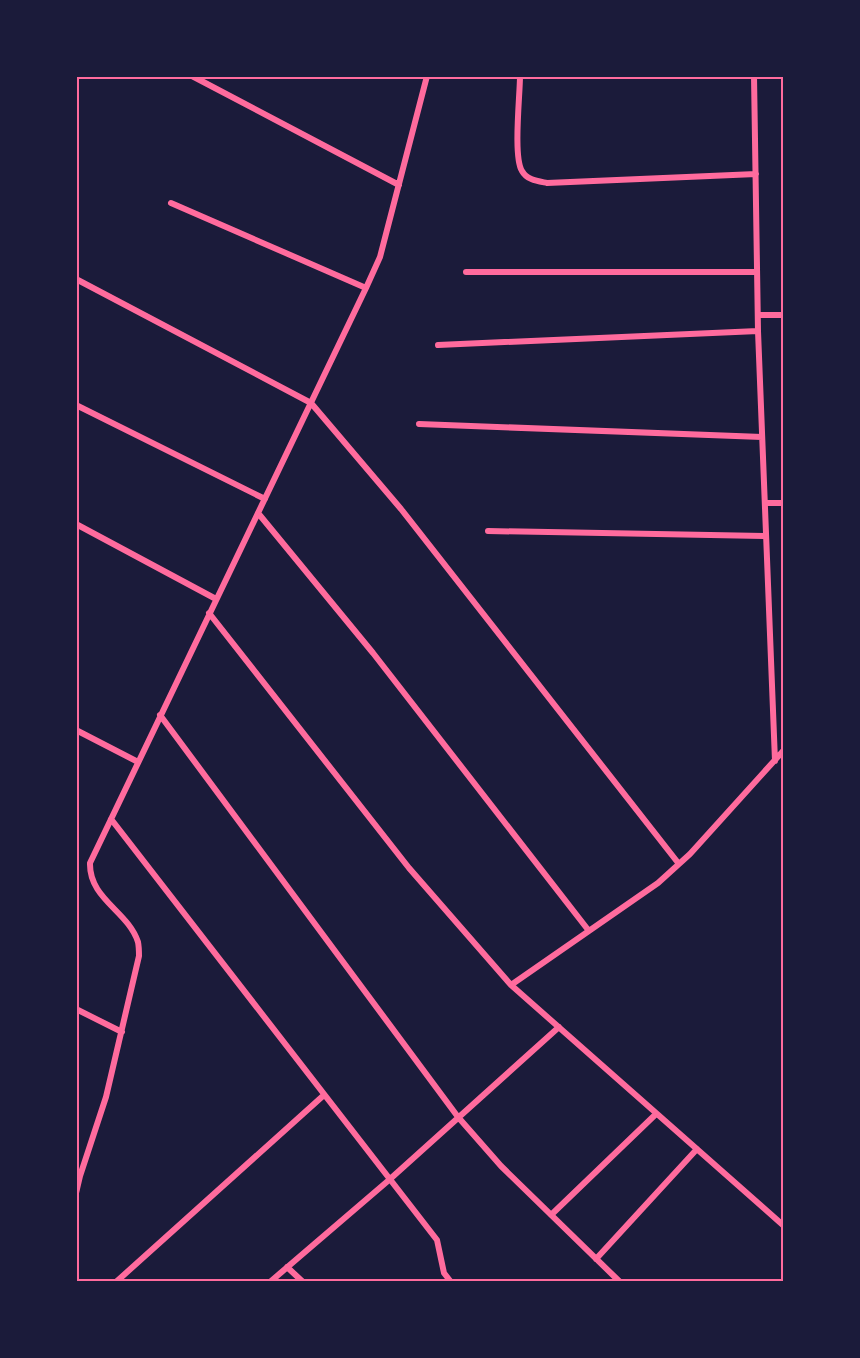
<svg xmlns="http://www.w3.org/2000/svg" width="860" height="1358" viewBox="0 0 860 1358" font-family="Roboto,sans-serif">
	<rect width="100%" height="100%" fill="#1b1b3a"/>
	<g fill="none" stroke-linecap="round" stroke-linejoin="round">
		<path stroke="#ff6b9d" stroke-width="6" d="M192 76 399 185
			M520 76C520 95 513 157 522 171 527 180 537 181 547 183L756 174
			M754 76 758 331 775 761
			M171 203 366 288
			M466 272H757
			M76 279 311 403 401 509 679 864
			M758 315H784
			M438 345 758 331
			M76 405 265 499
			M419 424 762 437
			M765 503H784
			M258 513 373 653 589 931
			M76 524 216 599
			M488 531 766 536
			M209 613 409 868 511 985 784 1226
			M160 715 458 1117 501 1166 620 1282
			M76 730 138 762
			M111 819 437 1240 444 1273 451 1282
			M511 985 658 883 690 854 784 750
			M76 1009 122 1032
			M76 1193 80 1176 106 1097 139 956C139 952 139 947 138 942 128 911 89 899 90 863L366 288 380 257 427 76
			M551 1215 656 1114
			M596 1259 697 1149
			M287 1267 303 1282
			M116 1282 324 1095
			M270 1282 389 1180 559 1027"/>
	</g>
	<rect width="860" height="1358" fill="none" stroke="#1b1b3a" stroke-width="156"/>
	<rect x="78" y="78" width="704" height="1202" fill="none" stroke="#ff6b9d" stroke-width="2"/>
</svg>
